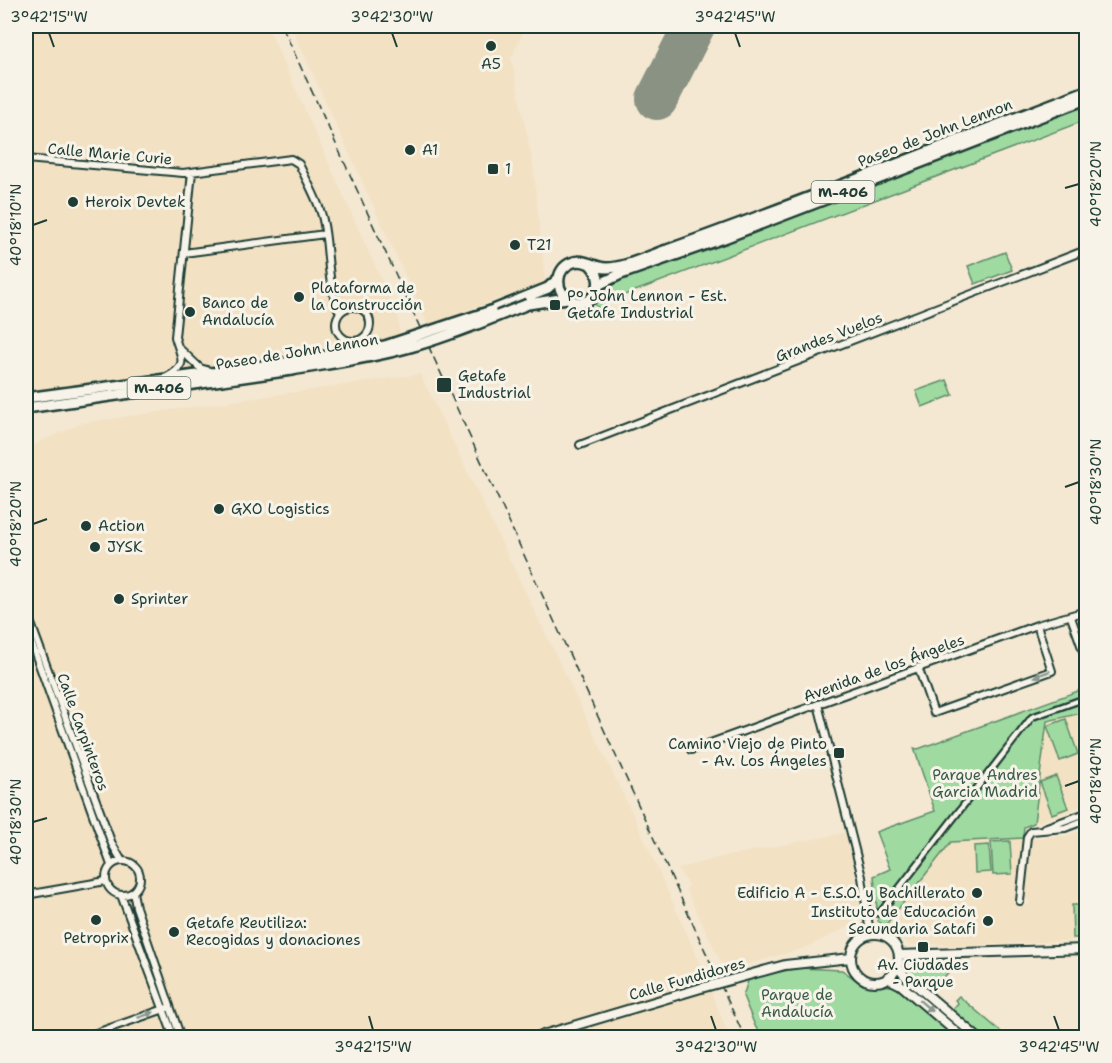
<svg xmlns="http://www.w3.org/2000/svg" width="1112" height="1063" viewBox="0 0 1112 1063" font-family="'Shantell Sans',sans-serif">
	<rect width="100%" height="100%" fill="#f4e8d2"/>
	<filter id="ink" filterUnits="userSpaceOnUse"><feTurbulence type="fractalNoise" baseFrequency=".0167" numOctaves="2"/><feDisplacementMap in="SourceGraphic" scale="12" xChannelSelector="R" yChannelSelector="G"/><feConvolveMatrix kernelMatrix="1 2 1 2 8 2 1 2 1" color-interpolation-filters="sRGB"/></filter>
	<g filter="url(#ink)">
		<path fill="#f2e1c3" d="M26 26H267L398 317 400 335 378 343 26 391Z
			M291 26H526L511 58 533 165 545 282 428 325Z
			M420 374 636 821 695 952 729 1037H26V448L83 423Z
			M1086 712V805L1034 823 1047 721Z
			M1086 828V940L958 946 935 944 910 945 885 926 951 842 1023 838 1014 906H1026L1031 902 1025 897 1032 838 1066 836Z
			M845 833 856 879 861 916 850 926 807 947 725 971 686 889 689 886 678 869 717 858Z"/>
		<path fill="#9fdaa1" stroke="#5f8c6a" stroke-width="1.5" d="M1086 106V120L606 302 600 310 594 303 604 290 620 278Z
			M1005 252 1012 270 975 284 968 266Z
			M947 380 953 395 922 407 916 391Z
			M1086 688V712L1047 721 1034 823 1024 827 1023 838 951 842 885 926 878 921 874 876 890 869 876 832 935 811 914 748 918 749Z
			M1066 719 1078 754 1060 761 1047 726Z
			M1056 776 1068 808 1052 814 1040 782Z
			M1010 841 1012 874 993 875 991 842Z
			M989 845 991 872 975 873 974 846Z
			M1072 905H1086V938H1073Z
			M953 958V966L932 993 908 974 907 966 912 960Z
			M799 968 842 970 863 985 894 986 956 1037H762L755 1026 743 996 749 978Z
			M959 996 1007 1037H984L952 1010 958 1003 955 1000Z"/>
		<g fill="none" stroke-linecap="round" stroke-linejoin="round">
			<path stroke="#8a9283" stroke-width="42" d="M657 99 694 26"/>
			<defs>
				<path id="pedestrian" d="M867 913H880L1032 717 1086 698"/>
				<path id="minor" d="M26 159 183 173 291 159 299 164C307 182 319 201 323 220 330 251 326 285 340 313
					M184 253 325 234
					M336 324a17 17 0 1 1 34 0a17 17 0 1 1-34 0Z
					M180 349 200 368 210 371
					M167 377C190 365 180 356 175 337L192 172
					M580 445 1086 250
					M26 610 112 844 122 861
					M1071 617 1086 659
					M26 628 111 865
					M918 667 934 713 1052 671 1037 625
					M818 704 862 877 870 934
					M691 750 1037 625 1086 611
					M1044 828 1086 813
					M106 878a17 17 0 1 1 34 0a17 17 0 1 1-34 0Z
					M133 892 136 907 181 1038
					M26 895 106 881
					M121 895 174 1038
					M1020 901 1027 837 1031 831 1065 828 1086 820
					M82 1038 167 1008"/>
				<path id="tertiary" d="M851 958a24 24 0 1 1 48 0a24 24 0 1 1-48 0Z
					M899 955 1086 949
					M897 966 905 976 978 1038
					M887 978 901 985 963 1038
					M734 979 785 965 851 958
					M533 1038 701 988"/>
				<path id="trunk" d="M590 264C611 285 589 312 569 299 554 290 556 269 571 263 583 257 594 268 606 268 626 268 648 256 667 250 808 200 947 144 1086 91
					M600 284 621 274 724 238 1086 99
					M528 304 567 298
					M491 311 548 288 559 278
					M26 398 292 362
					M26 408 292 370"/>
			</defs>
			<use href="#pedestrian" stroke="#1f3d34" stroke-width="9"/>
			<use href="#minor" stroke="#1f3d34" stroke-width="10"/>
			<use href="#tertiary" stroke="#1f3d34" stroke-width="12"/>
			<use href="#trunk" stroke="#1f3d34" stroke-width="14"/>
			<use href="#pedestrian" stroke="#f7f3e8" stroke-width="4.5"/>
			<use href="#minor" stroke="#f7f3e8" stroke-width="6"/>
			<use href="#tertiary" stroke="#f7f3e8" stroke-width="8"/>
			<use href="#trunk" stroke="#f7f3e8" stroke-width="9"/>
			<path stroke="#1f3d34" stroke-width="1.5" stroke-dasharray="9 4.5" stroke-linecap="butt" d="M282 26 745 1038"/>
			<defs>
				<path id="tertiary-bridge" d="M701 988 734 979"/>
				<path id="trunk-bridge" d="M292 362 385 346 491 311
					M292 370C332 363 372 358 410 347 451 336 489 319 528 304"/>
			</defs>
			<use href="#tertiary-bridge" stroke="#1f3d34" stroke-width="12" stroke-linecap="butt"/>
			<use href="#trunk-bridge" stroke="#1f3d34" stroke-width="14" stroke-linecap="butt"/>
			<use href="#tertiary-bridge" stroke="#f7f3e8" stroke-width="8"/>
			<use href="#trunk-bridge" stroke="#f7f3e8" stroke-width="9"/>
		</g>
		<defs><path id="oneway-solid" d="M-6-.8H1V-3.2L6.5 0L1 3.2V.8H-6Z" transform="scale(1.5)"/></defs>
		<g fill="#8b988e">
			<use href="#oneway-solid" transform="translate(1042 674) rotate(159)"/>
			<use href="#oneway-solid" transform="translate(926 1006) rotate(41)"/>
			<use href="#oneway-solid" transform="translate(146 1015) rotate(-19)"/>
		</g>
	</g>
	<path fill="none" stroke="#1f3d34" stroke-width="2" d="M49 33 54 47M392 33 397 47M735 33 740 47M1065 188 1079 184M33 225 47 220M1065 487 1079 482M33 524 47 519M1065 786 1079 781M33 822 47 818M369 1016 373 1030M711 1016 716 1030M1054 1016 1059 1030"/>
	<g fill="#1f3d34" stroke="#f7f3e8" stroke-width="2">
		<circle cx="491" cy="46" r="6"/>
		<circle cx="410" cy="150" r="6"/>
		<rect x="487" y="163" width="12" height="12" rx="3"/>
		<circle cx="73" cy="202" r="6"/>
		<circle cx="515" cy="245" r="6"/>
		<circle cx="299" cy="297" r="6"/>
		<rect x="549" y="299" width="12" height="12" rx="3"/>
		<circle cx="190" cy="312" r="6"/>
		<rect x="436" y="377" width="16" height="16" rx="3"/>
		<circle cx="219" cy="509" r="6"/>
		<circle cx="86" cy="526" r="6"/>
		<circle cx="95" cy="547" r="6"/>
		<circle cx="119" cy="599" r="6"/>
		<rect x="833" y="747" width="12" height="12" rx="3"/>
		<circle cx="977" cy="893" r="6"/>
		<circle cx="96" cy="920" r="6"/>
		<circle cx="988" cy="921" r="6"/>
		<circle cx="174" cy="932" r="6"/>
		<rect x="917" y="941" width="12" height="12" rx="3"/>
	</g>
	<g text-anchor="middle" stroke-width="6" stroke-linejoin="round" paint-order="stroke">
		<g fill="#f7f3e8" stroke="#60746a" stroke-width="1.5">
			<rect x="811.5" y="181" width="63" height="22" rx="4.5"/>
			<rect x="127.5" y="377" width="63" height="22" rx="4.5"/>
		</g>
		<g font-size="14" font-weight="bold" fill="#1f3d34">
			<text x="843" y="197">M-406</text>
			<text x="159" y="393">M-406</text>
		</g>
		<g font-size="15" fill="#1f3d34" stroke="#f7f3e8" text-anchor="start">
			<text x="491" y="69" text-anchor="middle">A5</text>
			<text x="422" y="155">A1</text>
			<text x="505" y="174">1</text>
			<text x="85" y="207">Heroix Devtek</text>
			<text x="527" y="250">T21</text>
			<text x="311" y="293">Plataforma de<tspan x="311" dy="17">la Construcción</tspan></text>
			<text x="567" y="301">Pº John Lennon - Est.<tspan x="567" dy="17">Getafe Industrial</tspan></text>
			<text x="202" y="308">Banco de<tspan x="202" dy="17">Andalucía</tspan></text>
			<text x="458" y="381">Getafe<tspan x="458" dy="17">Industrial</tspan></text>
			<text x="231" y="514">GXO Logistics</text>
			<text x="98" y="531">Action</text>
			<text x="107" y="552">JYSK</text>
			<text x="131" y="604">Sprinter</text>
			<text x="827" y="749" text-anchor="end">Camino Viejo de Pinto<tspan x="827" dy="17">- Av. Los Ángeles</tspan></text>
			<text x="965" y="898" text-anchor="end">Edificio A - E.S.O. y Bachillerato</text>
			<text x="976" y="917" text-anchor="end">Instituto de Educación<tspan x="976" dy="17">Secundaria Satafi</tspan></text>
			<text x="186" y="928">Getafe Reutiliza:<tspan x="186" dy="17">Recogidas y donaciones</tspan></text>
			<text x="96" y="943" text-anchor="middle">Petroprix</text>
			<text x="923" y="970" text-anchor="middle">Av. Ciudades<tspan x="923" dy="17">- Parque</tspan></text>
		</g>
		<g font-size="15" fill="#1f3d34" stroke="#f7f3e8">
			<text transform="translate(935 133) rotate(-21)" y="5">Paseo de John Lennon</text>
			<text transform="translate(110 154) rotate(5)" y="5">Calle Marie Curie</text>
			<text transform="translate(829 337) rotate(-21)" y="5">Grandes Vuelos</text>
			<text transform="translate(297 352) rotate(-9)" y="5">Paseo de John Lennon</text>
			<text transform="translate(884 668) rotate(-20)" y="5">Avenida de los Ángeles</text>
			<text transform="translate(83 732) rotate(70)" y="5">Calle Carpinteros</text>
			<text transform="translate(687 979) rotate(-16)" y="5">Calle Fundidores</text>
		</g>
		<g font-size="15" fill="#395c4a" stroke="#f7f3e8">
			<text x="985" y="780">Parque Andres<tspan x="985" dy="17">Garcia Madrid</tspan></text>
			<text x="797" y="1000">Parque de<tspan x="797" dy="17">Andalucía</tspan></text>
		</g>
	</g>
	<rect width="1112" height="1063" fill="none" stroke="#f7f3e8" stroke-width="66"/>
	<rect x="33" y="33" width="1046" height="997" fill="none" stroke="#1f3d34" stroke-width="2"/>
	<g font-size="15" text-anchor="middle" fill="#1f3d34">
		<text x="49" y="22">3°42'15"W</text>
		<text x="392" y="22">3°42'30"W</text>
		<text x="735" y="22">3°42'45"W</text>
		<text transform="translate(1096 184) rotate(-90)" y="5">40°18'20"N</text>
		<text transform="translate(16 225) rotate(-90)" y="5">40°18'10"N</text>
		<text transform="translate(1096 482) rotate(-90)" y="5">40°18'30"N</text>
		<text transform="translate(16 524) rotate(-90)" y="5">40°18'20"N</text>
		<text transform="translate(1096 781) rotate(-90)" y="5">40°18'40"N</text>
		<text transform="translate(16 822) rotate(-90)" y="5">40°18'30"N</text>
		<text x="373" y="1052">3°42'15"W</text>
		<text x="716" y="1052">3°42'30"W</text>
		<text x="1059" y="1052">3°42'45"W</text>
	</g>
</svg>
